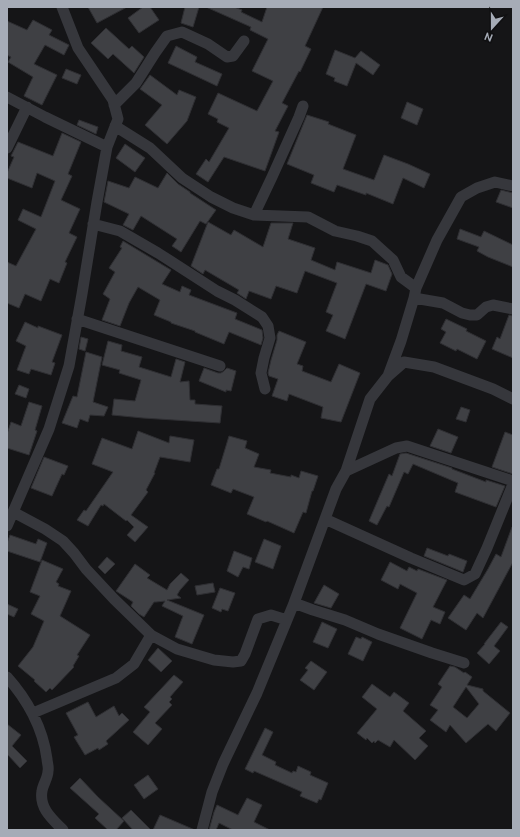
<svg xmlns="http://www.w3.org/2000/svg" width="520" height="837" viewBox="0 0 520 837" font-family="Ubuntu,sans-serif">
	<rect width="100%" height="100%" fill="#151517"/>
	<path fill="#3f4044" stroke="#2f2f33" fill-rule="evenodd" d="M88 7H127L97 23Z
		M143 7H150L159 20 139 33 128 18Z
		M185 7H199L193 27 181 23Z
		M206 7H234L242 10 241 12 262 22 267 7H323L305 46 311 49 300 72 299 71 282 103 288 106 275 131 279 132 265 171 224 157 208 182 196 174 206 159 209 162 229 128 217 122 218 119 208 114 218 93 257 111 273 81 252 71 268 39 250 30 251 27Z
		M33 20 52 30 49 35 69 45 64 55 45 45 34 64 57 75 42 105 24 96 33 77 8 62 11 57 7 55V21L27 30Z
		M106 28 129 49 132 46 144 57 134 73 113 54 108 59 91 43Z
		M176 46 197 57 195 62 222 74 217 86 168 63Z
		M335 50 355 58 361 51 380 65 373 75 356 63 347 86 334 81 335 78 326 74Z
		M66 69 81 75 77 84 62 78Z
		M150 75 177 95 179 90 196 97 187 121 167 144 145 125 162 105 140 89Z
		M407 102 423 109 417 125 401 118Z
		M307 115 329 122 328 124 356 135 343 169 374 180 384 155 408 164 430 174 424 188 403 178 393 204 366 193V195L337 185 334 192 311 183 314 175 287 164Z
		M79 120 98 127 96 134 77 125Z
		M62 133 81 142 68 174 72 176 61 200 80 209 69 233 77 237 65 262 67 263 59 283 50 279 41 301 25 294 19 308 7 303V262L16 266 36 229 18 220 23 209 41 217 55 181 37 173 32 188 7 178V173L14 157 11 156 18 142 53 156Z
		M125 144 145 158 135 172 116 158Z
		M167 173 178 184 190 192V193L216 210 206 224 200 221 181 252 172 246 177 239 141 216 133 230 123 225 129 214 104 202 108 181 129 188 135 177 158 188Z
		M501 190 513 193V208L496 202Z
		M208 222 231 235 234 230 263 247 271 223H293L288 239 315 248 311 260 335 270 337 262 371 273 375 260 388 265 392 274 386 291 366 284 345 339 326 331 333 315 326 312 337 283 305 271 297 293 276 286 271 299 249 291 246 299 237 293 239 290 205 270 203 274 191 266Z
		M460 229 481 237 484 231 513 245V267L488 257 477 251 479 247 457 239Z
		M123 241 171 270 162 284 180 292 182 286 191 290 189 295 237 313 235 319 262 330 263 338 261 345 229 332 224 344 195 332V331L171 323V322L154 315 160 300 138 287 129 303 120 326 102 320 110 299 103 294 115 272 109 268 122 248 120 247Z
		M509 315 513 316V358L492 349 497 337 500 339Z
		M446 319 467 329 466 331 486 341 477 359 457 349 456 351 440 343 446 332 441 329Z
		M25 322 38 328V326L62 335 52 362 55 363 51 375 31 369 29 374 17 370 26 346 16 341Z
		M279 331 306 342 297 364 303 366 302 371 331 382 339 364 360 373 341 422 321 418 323 407 289 394 287 401 272 396 278 379 269 376 268 373 271 360 277 340V335Z
		M81 337 88 339 85 351 79 349Z
		M108 341 122 345 121 351 142 357 139 367 171 377 176 359 185 362 180 382 189 381 190 400H195V404L222 406 220 423 143 418 112 415 114 399 135 401 141 380 119 373 120 370 102 365Z
		M86 352 102 357 93 402 108 407 104 416 90 415 88 422 80 419 77 428 62 423 73 396 77 397Z
		M204 368 218 373H221L224 371 227 368 236 371 231 391 226 390V392L199 381Z
		M19 385 29 389 26 398 15 394Z
		M29 402 42 406 35 430 37 431 29 455 7 448V434L11 422 21 426Z
		M461 407 470 410 466 422 456 419Z
		M438 429 458 437 451 453 430 446Z
		M138 431 169 443 170 436 194 440 190 462 160 457 154 473H155L146 490 148 492 131 515 148 527 135 542 127 535 134 527 127 520 126 521 104 504 103 506 101 505 88 526 77 520 84 510 86 511 113 472 92 464 102 438 132 449Z
		M505 432 513 435V474L492 467Z
		M229 436 247 441 245 448 259 454 254 467 271 470 270 473 291 477V475L299 478 301 471 318 476 313 491H312L306 513 303 512 294 533 267 521 266 522 247 514 254 497 233 489 231 493 211 485 217 469H219Z
		M406 453 452 468V469L486 482V480L505 486 496 507 455 492 458 483 413 464 408 474 404 472 389 507 387 506 377 525 369 521 389 474 392 476 400 454Z
		M44 457 68 466 64 475 62 474 52 496 31 488Z
		M512 527H513V562L483 618 477 613 466 630 448 618 464 595 470 599 488 569 496 554 501 557Z
		M10 535 36 544 38 539 47 543 40 562 7 551V543Z
		M264 539 281 546 273 569 255 562Z
		M427 548 448 556 449 554 467 561 463 572 424 556Z
		M234 551 252 558 249 569 243 567 238 577 227 571Z
		M107 557 115 564 105 574 98 567Z
		M42 560 63 569 56 582 59 584 58 586 71 591 60 616 90 635 77 655 79 656 73 666 74 667 52 690 50 688 46 692 34 681 35 680 18 666 33 647 44 621 31 614 40 596 30 592Z
		M390 562 407 571 409 567 417 571 418 569 447 580 433 607 445 612 440 624 431 620 422 639 400 628 417 593 400 584 398 589 381 580Z
		M135 564 150 575 147 578 167 590 170 584 181 573 189 580 180 590 177 595 181 598 167 600 204 615 192 644 175 637 183 616 162 606 165 601 156 602H154L144 617 139 614 131 606 133 602 116 591Z
		M213 583 215 592 197 595 195 586Z
		M324 585 339 594 331 608 314 603Z
		M220 588 235 593 228 611 222 609 221 612 212 608Z
		M7 604 18 609 14 617 7 614Z
		M322 622 337 629 328 648 313 642Z
		M501 622 508 627 494 646 500 651 489 664 477 653 485 644H484Z
		M356 637 361 639 362 637 372 642 363 661 348 654Z
		M158 648 172 661 161 672 148 660Z
		M311 661 327 672 314 690 300 680 308 670 305 668Z
		M450 666 455 667 464 673 465 672 472 677 467 685 483 689V691L510 713 496 731 488 724 466 743 450 725 446 732 430 720 438 710 430 705 442 687 438 684ZM466 687 479 704 467 718 453 707Z
		M174 675 183 682 170 697 172 699 169 702 172 705 155 723 162 729 148 745 133 732 150 712 144 707Z
		M372 684 390 697 394 692 409 703 403 711 426 731 419 738 428 746 415 760 394 740 390 747 378 740 375 743 374 741 372 743 367 738 366 740 357 733 377 709 362 697Z
		M88 702 96 717 114 706 119 716 122 713 129 720 106 741 108 744 99 750 98 748 85 755 74 737 78 735 66 713Z
		M7 724 21 735 12 746 27 761 20 768 7 754Z
		M265 728 273 732 262 755 276 762 275 765 292 773 293 771 296 772 298 766 311 772 310 775 328 783 321 800 319 799 317 803 300 796 302 792 254 771 253 773 245 769Z
		M148 775 158 789 144 799 134 785Z
		M80 778 98 797 124 821 116 830H108L95 818 99 814 70 788Z
		M247 798 262 805 254 822 270 830H233L219 823 216 830H209L214 812 217 805 238 815Z
		M131 810 151 830H133L122 818Z
		M160 815 195 830H153Z"/>
	<g fill="none" stroke-linecap="round" stroke-linejoin="round">
		<path stroke="#36373c" stroke-width="11" d="M7 97 45 117 107 147
			M114 105 136 83 155 53 167 36 182 32 208 44 227 57 233 56 244 41
			M115 126 150 148 182 178 211 197 233 208 254 215 308 217 335 231 357 236 372 241 393 260 401 277 416 288
			M7 148 27 107
			M254 215 272 177 299 117 303 106
			M93 224 120 231 158 253 217 291 235 300 262 317 268 326 270 338 264 358 261 373 265 389
			M414 298 443 303 462 313 470 315H477L486 307 493 305 513 309
			M77 319 220 366
			M388 376 401 341 414 298 416 288 437 240 461 197 477 188 495 182 513 186
			M346 471 370 399 388 376 404 362 434 367 493 389 513 399
			M13 512 45 529 63 541 74 553 86 569 114 599 151 635 177 649 214 660 233 662 241 661 245 654 258 619 271 615 287 620
			M325 519 411 558 464 580 475 574 487 548 513 484
			M7 526 49 429 69 366 82 294 97 202 107 147 118 119 113 100 78 48 62 7
			M294 603 313 610 345 620 378 634 432 653 464 663
			M7 677C27 699 43 728 47 759 47 762 49 767 48 771 48 778 43 784 42 791 39 808 52 819 63 830
			M33 713 116 678 134 664 151 635
			M202 830 212 792 223 764 257 693 294 603 336 489 346 471 396 448 407 446 513 481"/>
	</g>
	<rect width="520" height="837" fill="none" stroke="#a6acb7" stroke-width="16"/>
	<g transform="translate(492 28) rotate(201)" stroke="#101012" stroke-width="3" paint-order="stroke">
	<path d="M0-3L7 15L0 10L-7 15Z" fill="#a6acb7"/>
	<text y="-6" font-size="11" font-weight="bold" text-anchor="middle" fill="#a6acb7">N</text>
	</g>
</svg>
